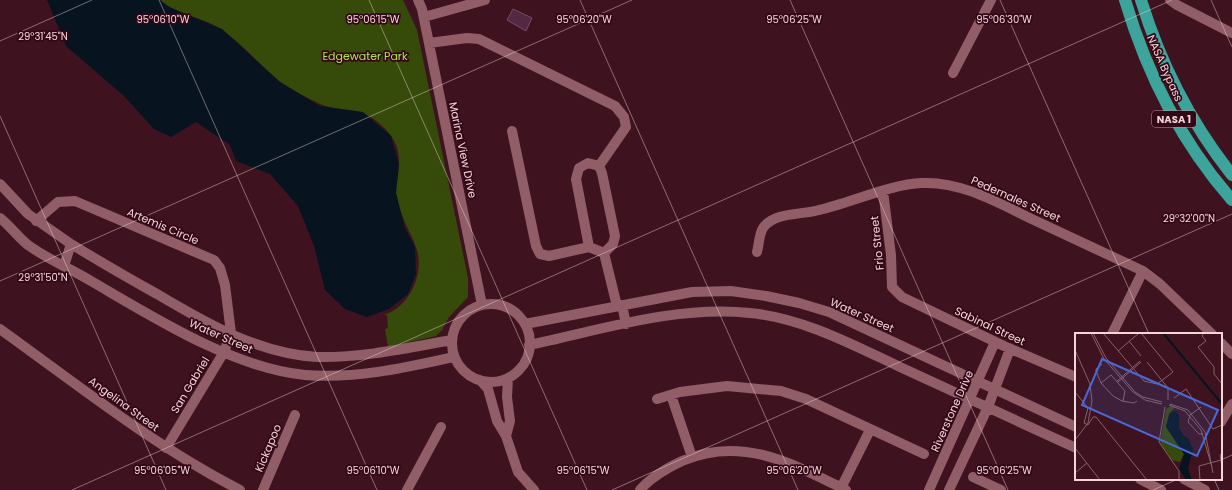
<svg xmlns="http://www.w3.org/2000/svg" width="1232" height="490" viewBox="0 0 1232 490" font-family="Poppins,sans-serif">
	<rect width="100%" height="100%" fill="#3e131f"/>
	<path fill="#364a0a" d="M160 0H403L417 30 468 278V297L449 317 442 330 436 336 388 347 385 329 388 328 387 315H384C409 307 424 275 417 250 411 231 398 214 396 193 395 188 397 181 398 175 401 152 398 140 380 124 358 104 338 114 316 102 304 96 289 89 279 81 259 65 243 44 222 30 204 17 178 16 160 0Z"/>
	<path fill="#07141f" d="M47 0H160L169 7 222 29 280 82 320 106 363 112 391 136 399 164 396 193 405 228 415 247 416 274 408 294 389 309 367 317 345 309 325 290 314 246 298 206 270 174 236 161 230 145 196 122 171 137 154 129 124 96 66 46Z"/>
	<path fill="#522941" stroke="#784c64" d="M513 9 532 18 526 31 507 20Z"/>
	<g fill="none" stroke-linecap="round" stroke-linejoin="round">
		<path stroke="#915d67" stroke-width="10" d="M418 0 422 9 482 305
			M1170 0 1177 5 1232 33
			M424 17 485 0
			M429 43 467 38 479 39 615 106 624 117 626 127 599 166
			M953 73 991 0
			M512 131 536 246 540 254 549 256 589 247
			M588 163 599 166 602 173 615 236 613 244 604 253 589 247 576 179 579 168Z
			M0 184 28 214 71 244
			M883 191 891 255 892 287 902 297 1004 346 1076 377
			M0 218C10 226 18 237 28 245 47 259 71 269 91 281 153 317 233 368 305 375 356 379 404 368 454 357
			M36 221 58 202 75 201 214 260 220 268 225 285 231 333 224 352 166 448
			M757 252C759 245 759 234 763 228 774 212 802 215 819 210 850 203 891 184 922 183 962 181 1000 204 1036 221 1071 237 1107 254 1143 271L1160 284 1212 334
			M604 253 617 306
			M64 266 71 244C99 261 128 278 157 294 206 323 259 354 317 357 362 358 407 348 452 340
			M452 343a39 39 0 1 1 78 0a39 39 0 1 1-78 0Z
			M622 305 626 324
			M525 324 692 292 731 291 766 296 799 303 829 312 1076 427
			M0 329C78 385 154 446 240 490
			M1112 334 1143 271
			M1221 343 1232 354
			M529 345C601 330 676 305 750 313 803 318 853 345 900 367 959 394 1017 421 1076 448
			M481 381 488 389 497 421 506 436 518 472 534 490
			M671 395 692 457
			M657 399 680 392 727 386 781 391 806 399 924 454
			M1221 422 1232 404
			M506 436 510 421 507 397 508 378
			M973 477 1001 490
			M1140 479 1161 490
			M1184 479 1205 490
			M841 488 870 430
			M263 490 295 415
			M407 490 441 427
			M640 490C651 477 667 468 682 461 742 435 793 464 846 490
			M929 490 995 342
			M949 490 988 407 1010 349"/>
		<path stroke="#3ca49a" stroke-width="12" d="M1125 0C1147 74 1181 142 1232 200
			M1141 0C1161 65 1190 122 1232 175"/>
	</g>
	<path fill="none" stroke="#f4d5da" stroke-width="1" stroke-opacity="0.45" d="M159 0 377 490M369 0 587 490M580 0 798 490M790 0 1008 490M1000 0 1149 334M1211 0 1232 47M0 41 92 0M0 116 166 490M0 281 632 0M1221 460 1232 455M1214 479 1219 490M72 490 1172 0M612 490 1232 214M1153 490 1178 479"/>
	<g text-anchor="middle" stroke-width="3.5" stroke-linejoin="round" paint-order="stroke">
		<rect fill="#330816" stroke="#ba989f" stroke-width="1" x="1152" y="111" width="44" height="16" rx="3"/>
		<g font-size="10" font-weight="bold" fill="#f4d5da">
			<text x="1174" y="123">NASA 1</text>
		</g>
		<g font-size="11" fill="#afe14d" stroke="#330816">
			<text x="365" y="60">Edgewater Park</text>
		</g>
		<g font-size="11" fill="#f4d5da" stroke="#330816">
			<text transform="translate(1165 68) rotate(66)" y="4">NASA Bypass</text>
			<text transform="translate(463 150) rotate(78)" y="4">Marina View Drive</text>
			<text transform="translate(1016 199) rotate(24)" y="4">Pedernales Street</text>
			<text transform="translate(163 226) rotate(23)" y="4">Artemis Circle</text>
			<text transform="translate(877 243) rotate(-96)" y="4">Frio Street</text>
			<text transform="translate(862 315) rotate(24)" y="4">Water Street</text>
			<text transform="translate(990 326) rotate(25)" y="4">Sabinal Street</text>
			<text transform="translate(221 336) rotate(24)" y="4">Water Street</text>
			<text transform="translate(190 385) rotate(-59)" y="4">San Gabriel</text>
			<text transform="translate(124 404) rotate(36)" y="4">Angelina Street</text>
			<text transform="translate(952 411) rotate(-66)" y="4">Riverstone Drive</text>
			<text transform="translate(268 448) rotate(-67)" y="4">Kickapoo</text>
		</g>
	</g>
	<g transform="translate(1075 333)">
		<rect width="147" height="147" fill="#3e131f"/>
		<path d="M96 73 100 74 94 81 91 93 109 121 105 129 97 127 85 110 91 76Z" fill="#364a0a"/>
		<path d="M101 78 104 82V95L109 103 113 105 118 116 113 136 117 147H111L104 136 109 121 91 94 95 80Z" fill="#07141f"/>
		<path fill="none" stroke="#07141f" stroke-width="2" d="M88 0 147 71"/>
		<path fill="none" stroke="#87616a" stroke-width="1" d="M16 0 29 26 58 59 70 67 87 71M18 0 31 25 60 59 68 64 87 69M28 0 69 48 82 51 98 39 66 0M129 0 127 3 131 8 123 14 139 34V41L147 51M54 8 66 23M0 17 15 51 17 68 13 90 0 107M43 18 64 0M72 29 93 55V67M27 31 21 36V38L26 50 38 63 47 68 59 70 62 68M42 48 65 28M43 49 66 29M26 50 36 42 50 58 48 68M0 59 13 75 9 90 13 92 18 84H21L72 147M99 65 111 56 138 96 147 92M95 71 113 77 130 99 138 140M94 72 110 78 126 97M90 74 84 109 104 138V147M126 74 115 82 113 89 124 101H128M126 97 137 134M0 115 25 147M147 120 145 122 147 134M0 140 12 130M125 147 124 133 146 127"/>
		<path fill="#4869d8" fill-opacity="0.15" stroke="#4869d8" stroke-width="2" d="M27 26 143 77 122 123 7 72Z"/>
		<rect width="147" height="147" fill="none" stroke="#f4d5da" stroke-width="2"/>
	</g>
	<g font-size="10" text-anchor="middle" fill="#f4d5da" stroke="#330816" stroke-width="3.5" stroke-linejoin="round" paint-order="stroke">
		<text x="163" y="23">95°06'10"W</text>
		<text x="373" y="23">95°06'15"W</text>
		<text x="584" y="23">95°06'20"W</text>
		<text x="794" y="23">95°06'25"W</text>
		<text x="1004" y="23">95°06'30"W</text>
		<text x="43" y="40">29°31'45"N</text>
		<text x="1189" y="222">29°32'00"N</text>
		<text x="43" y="281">29°31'50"N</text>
		<text x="162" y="474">95°06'05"W</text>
		<text x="373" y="474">95°06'10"W</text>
		<text x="583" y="474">95°06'15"W</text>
		<text x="794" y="474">95°06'20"W</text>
		<text x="1004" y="474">95°06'25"W</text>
	</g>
</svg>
